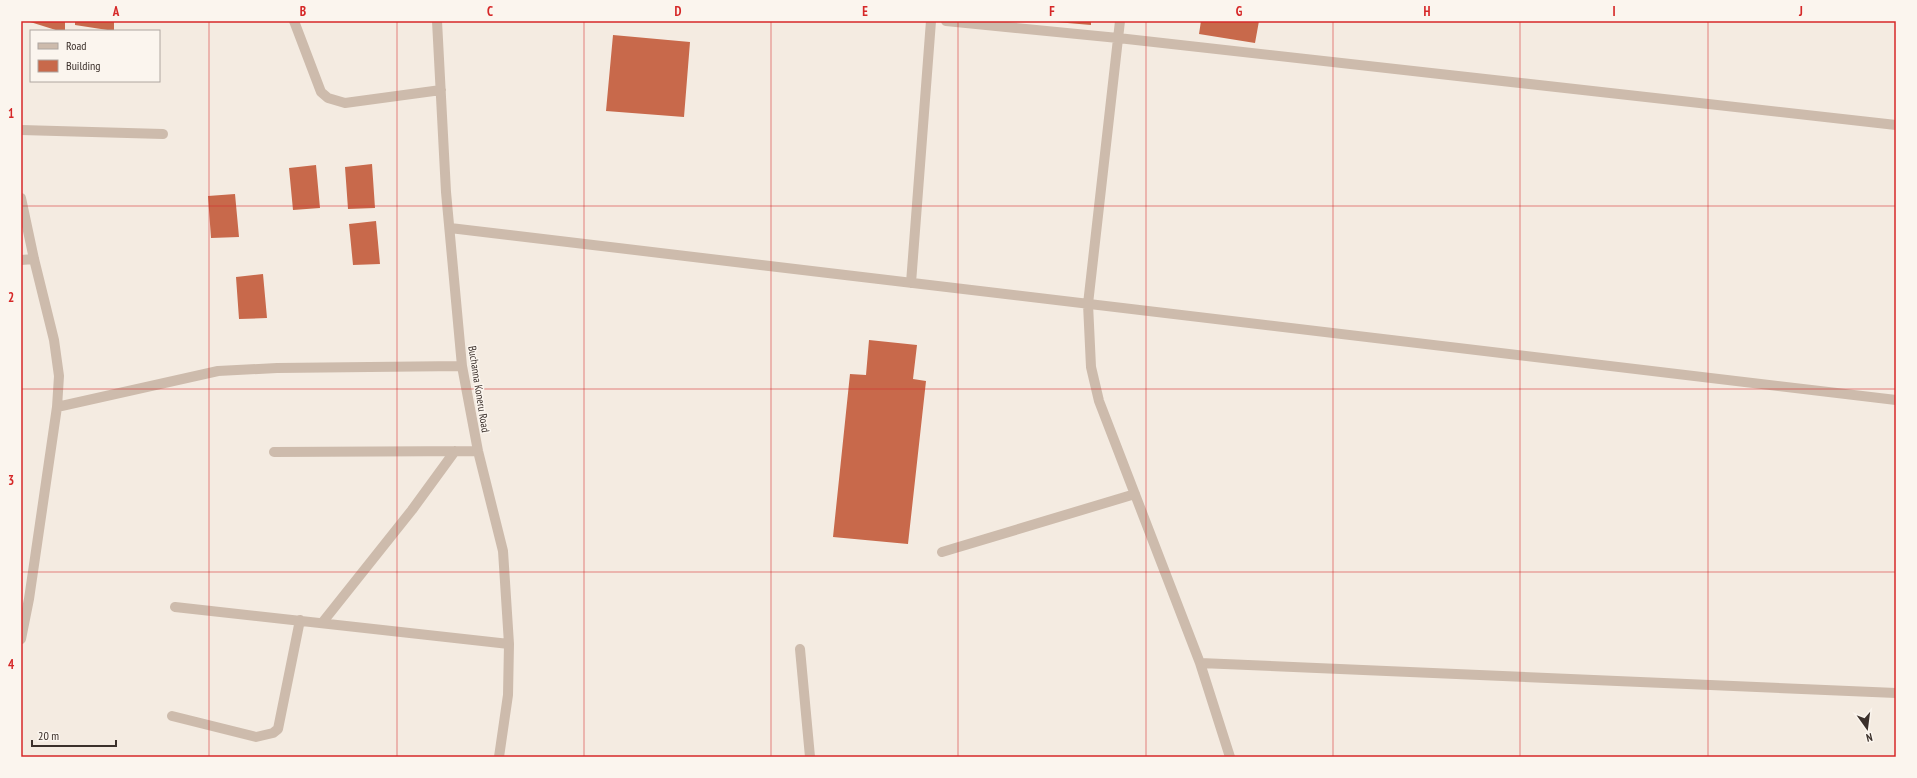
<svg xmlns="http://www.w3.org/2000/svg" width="1917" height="778" viewBox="0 0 1917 778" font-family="'PT Sans Narrow',sans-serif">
	<rect width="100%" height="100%" fill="#f4ebe1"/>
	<path fill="#c8694b" d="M27 21H65V31H59Z
		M75 21H114V31L75 25Z
		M1044 21H1091V25Z
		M1201 21H1259L1255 43 1199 34Z
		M613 35 690 42 684 117 606 111Z
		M372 164 375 208 348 209 345 167Z
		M316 165 320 208 293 210 289 168Z
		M235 194 239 237 211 238 208 196Z
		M376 221 380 264 353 265 349 224Z
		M263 274 267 318 239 319 236 277Z
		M869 340 917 345 913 379 926 381 908 544 833 537 850 374 866 375Z"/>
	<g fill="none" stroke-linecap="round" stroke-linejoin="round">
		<path stroke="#cdbbac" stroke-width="10" d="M294 21 321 92 328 98 345 103 441 90
			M437 21 446 192 462 366 478 451 503 551 509 644 508 695 499 757
			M946 21 1118 38 1896 125
			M1120 21 1088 304 1091 367 1099 401 1200 663 1230 757
			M21 130 163 134
			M21 198 34 259 54 340 59 376 57 407 29 599 21 639
			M450 228 1896 400
			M21 260 34 259
			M911 283 931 21
			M57 407 218 371 277 368 462 366
			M274 452 478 451
			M942 552 1135 494
			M175 607 509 644
			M322 623 412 510 455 451
			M800 649 810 757
			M1200 663 1896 693
			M172 716 256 737 273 733 278 729 300 620"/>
	</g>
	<path fill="none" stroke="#d62828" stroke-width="1" stroke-opacity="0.55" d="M209 21V757M397 21V757M584 21V757M771 21V757M958 21V757M1146 21V757M1333 21V757M1520 21V757M1708 21V757M21 206H1896M21 389H1896M21 572H1896"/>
	<g text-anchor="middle" stroke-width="3" stroke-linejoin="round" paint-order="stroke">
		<g font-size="11" fill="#3b302b" stroke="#fbf5ee">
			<text transform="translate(479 389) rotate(81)" y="4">Buchanna Koneru Road</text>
		</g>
	</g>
	<rect width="1917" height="778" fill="none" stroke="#fbf5ee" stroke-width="44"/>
	<rect x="30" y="30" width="130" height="52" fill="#fbf5ee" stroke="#aea6a0"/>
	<rect x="38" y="43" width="20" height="6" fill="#cdbbac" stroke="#aea6a0"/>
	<text x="66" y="50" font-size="12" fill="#3b302b">Road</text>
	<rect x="38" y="60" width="20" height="12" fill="#c8694b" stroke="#aea6a0"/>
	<text x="66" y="70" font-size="12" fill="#3b302b">Building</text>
	<g transform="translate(1867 728) rotate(166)" stroke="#fbf5ee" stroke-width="3" paint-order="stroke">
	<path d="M0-3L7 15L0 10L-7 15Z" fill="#3b302b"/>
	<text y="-6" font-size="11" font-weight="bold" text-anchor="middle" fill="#3b302b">N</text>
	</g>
	<path d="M32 740v6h84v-6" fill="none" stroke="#3b302b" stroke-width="2"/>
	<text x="38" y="740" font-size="12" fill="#3b302b" stroke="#fbf5ee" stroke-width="3" paint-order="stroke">20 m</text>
	<rect x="22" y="22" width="1873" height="734" fill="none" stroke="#d62828" stroke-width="1.5"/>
	<g font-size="13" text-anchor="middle" font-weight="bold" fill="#d62828">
		<text x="116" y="16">A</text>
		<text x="303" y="16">B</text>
		<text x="490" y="16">C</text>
		<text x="678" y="16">D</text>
		<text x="865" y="16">E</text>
		<text x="1052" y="16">F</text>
		<text x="1239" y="16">G</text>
		<text x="1427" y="16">H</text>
		<text x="1614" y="16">I</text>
		<text x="1801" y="16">J</text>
		<text x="11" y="118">1</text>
		<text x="11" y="302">2</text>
		<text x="11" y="485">3</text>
		<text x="11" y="669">4</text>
	</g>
</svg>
